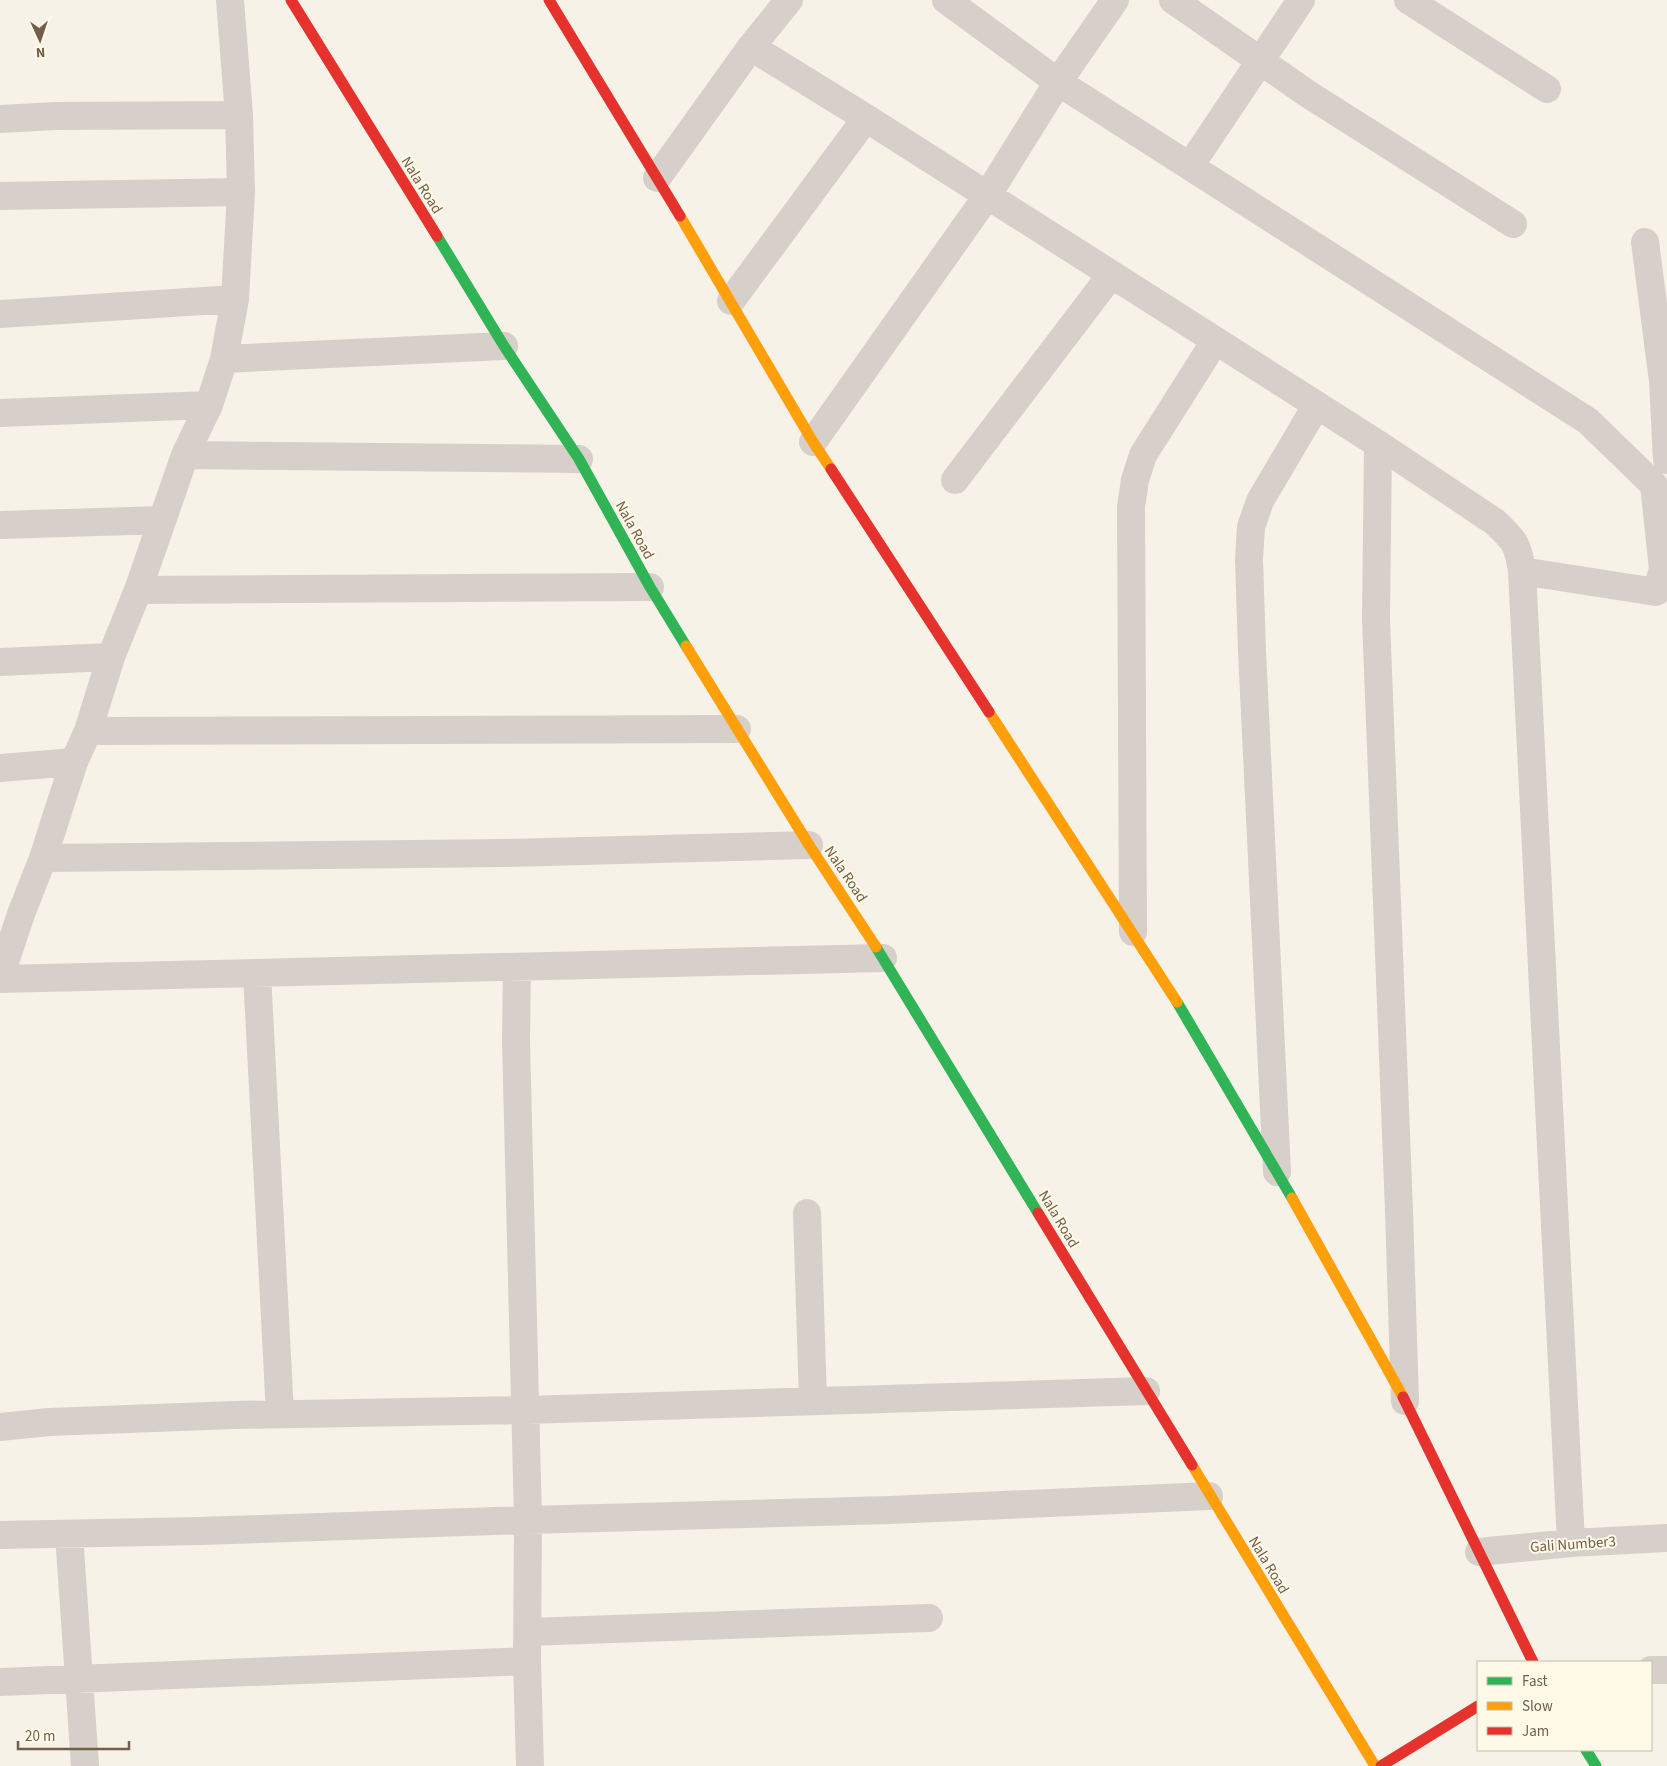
<svg xmlns="http://www.w3.org/2000/svg" width="1667" height="1766" viewBox="0 0 1667 1766" font-family="'Source Sans 3',sans-serif">
	<rect width="100%" height="100%" fill="#f6f2e8"/>
	<g fill="none" stroke-linecap="round" stroke-linejoin="round">
		<path stroke="#d7d0ca" stroke-width="28" d="M946 0 1058 82 1588 421 1654 485 1663 569 1656 592 1522 571
			M1173 0 1308 94 1513 224
			M1408 0 1547 89
			M751 47 866 118 1378 444 1495 522C1515 541 1518 544 1522 571L1571 1543
			M0 119 56 116 239 115
			M1190 166 1301 0
			M657 178 751 47 789 0
			M0 196 241 192
			M1645 242 1663 381 1667 460
			M731 301 866 118
			M0 314 235 299
			M224 359 504 346
			M0 413 209 405
			M813 442 987 196 1058 82 1115 0
			M1378 444 1376 619 1399 1211 1405 1401
			M185 455 579 459
			M955 480 1111 275
			M0 525 162 520
			M138 590 650 587
			M0 662 111 657
			M88 731 737 729
			M0 768 74 762
			M43 858 504 853 809 845
			M1133 932 1131 507 1135 480 1143 455 1215 341
			M517 967 516 1041 528 1520 527 1661 530 1766
			M257 973 280 1414
			M0 977 21 914 43 858 74 762 88 731 111 657 138 590 185 455 209 405 224 359 235 299 241 192 239 115 230 0
			M0 979 883 958
			M1277 1172 1252 651 1249 560 1251 527 1260 501 1316 406
			M807 1213 813 1401
			M0 1427 49 1422 234 1415 526 1410 1146 1391
			M69 1534 85 1766
			M0 1535 200 1531 528 1520 890 1510 1209 1496
			M1479 1552 1571 1543 1667 1538
			M528 1632 929 1618
			M1651 1670H1667
			M0 1682 527 1661"/>
		<path stroke="#30b455" stroke-width="11" d="M437 236 504 346 579 459 650 587 686 646
			M876 947 1038 1213
			M1177 1002 1292 1198
			M1586 1750 1596 1766"/>
		<path stroke="#ff9f0a" stroke-width="11" d="M680 216 813 442 831 469
			M686 646 809 845 876 947
			M989 712 1177 1002
			M1292 1198 1403 1397
			M1192 1465 1375 1766"/>
		<path stroke="#e5322d" stroke-width="11" d="M291 0 437 236
			M549 0 680 216
			M831 469 989 712
			M1038 1213 1192 1465
			M1403 1397 1533 1662
			M1381 1766 1478 1706"/>
	</g>
	<g text-anchor="middle" stroke-width="4" stroke-linejoin="round" paint-order="stroke">
		<g font-size="15" fill="#735e49" stroke="#fff9e8">
			<text transform="translate(422 185) rotate(58)" y="5">Nala Road</text>
			<text transform="translate(635 530) rotate(61)" y="5">Nala Road</text>
			<text transform="translate(846 874) rotate(56)" y="5">Nala Road</text>
			<text transform="translate(1059 1219) rotate(59)" y="5">Nala Road</text>
			<text transform="translate(1573 1544) rotate(-4)" y="5">Gali Number3</text>
			<text transform="translate(1269 1565) rotate(59)" y="5">Nala Road</text>
		</g>
	</g>
	<rect x="1477" y="1661" width="175" height="90" fill="#fff9e8" stroke="#c7bba8"/>
	<rect x="1487" y="1677" width="25" height="8" fill="#30b455" stroke="#c7bba8"/>
	<text x="1522" y="1686" font-size="15" fill="#735e49">Fast</text>
	<rect x="1487" y="1702" width="25" height="8" fill="#ff9f0a" stroke="#c7bba8"/>
	<text x="1522" y="1711" font-size="15" fill="#735e49">Slow</text>
	<rect x="1487" y="1727" width="25" height="8" fill="#e5322d" stroke="#c7bba8"/>
	<text x="1522" y="1736" font-size="15" fill="#735e49">Jam</text>
	<g transform="translate(40 40) rotate(177)" stroke="#fff9e8" stroke-width="4" paint-order="stroke">
	<path d="M0-4L9 19L0 12L-9 19Z" fill="#735e49"/>
	<text y="-8" font-size="14" font-weight="bold" text-anchor="middle" fill="#735e49">N</text>
	</g>
	<path d="M18 1741v8h111v-8" fill="none" stroke="#735e49" stroke-width="2.5"/>
	<text x="25" y="1741" font-size="15" fill="#735e49" stroke="#fff9e8" stroke-width="4" paint-order="stroke">20 m</text>
</svg>
